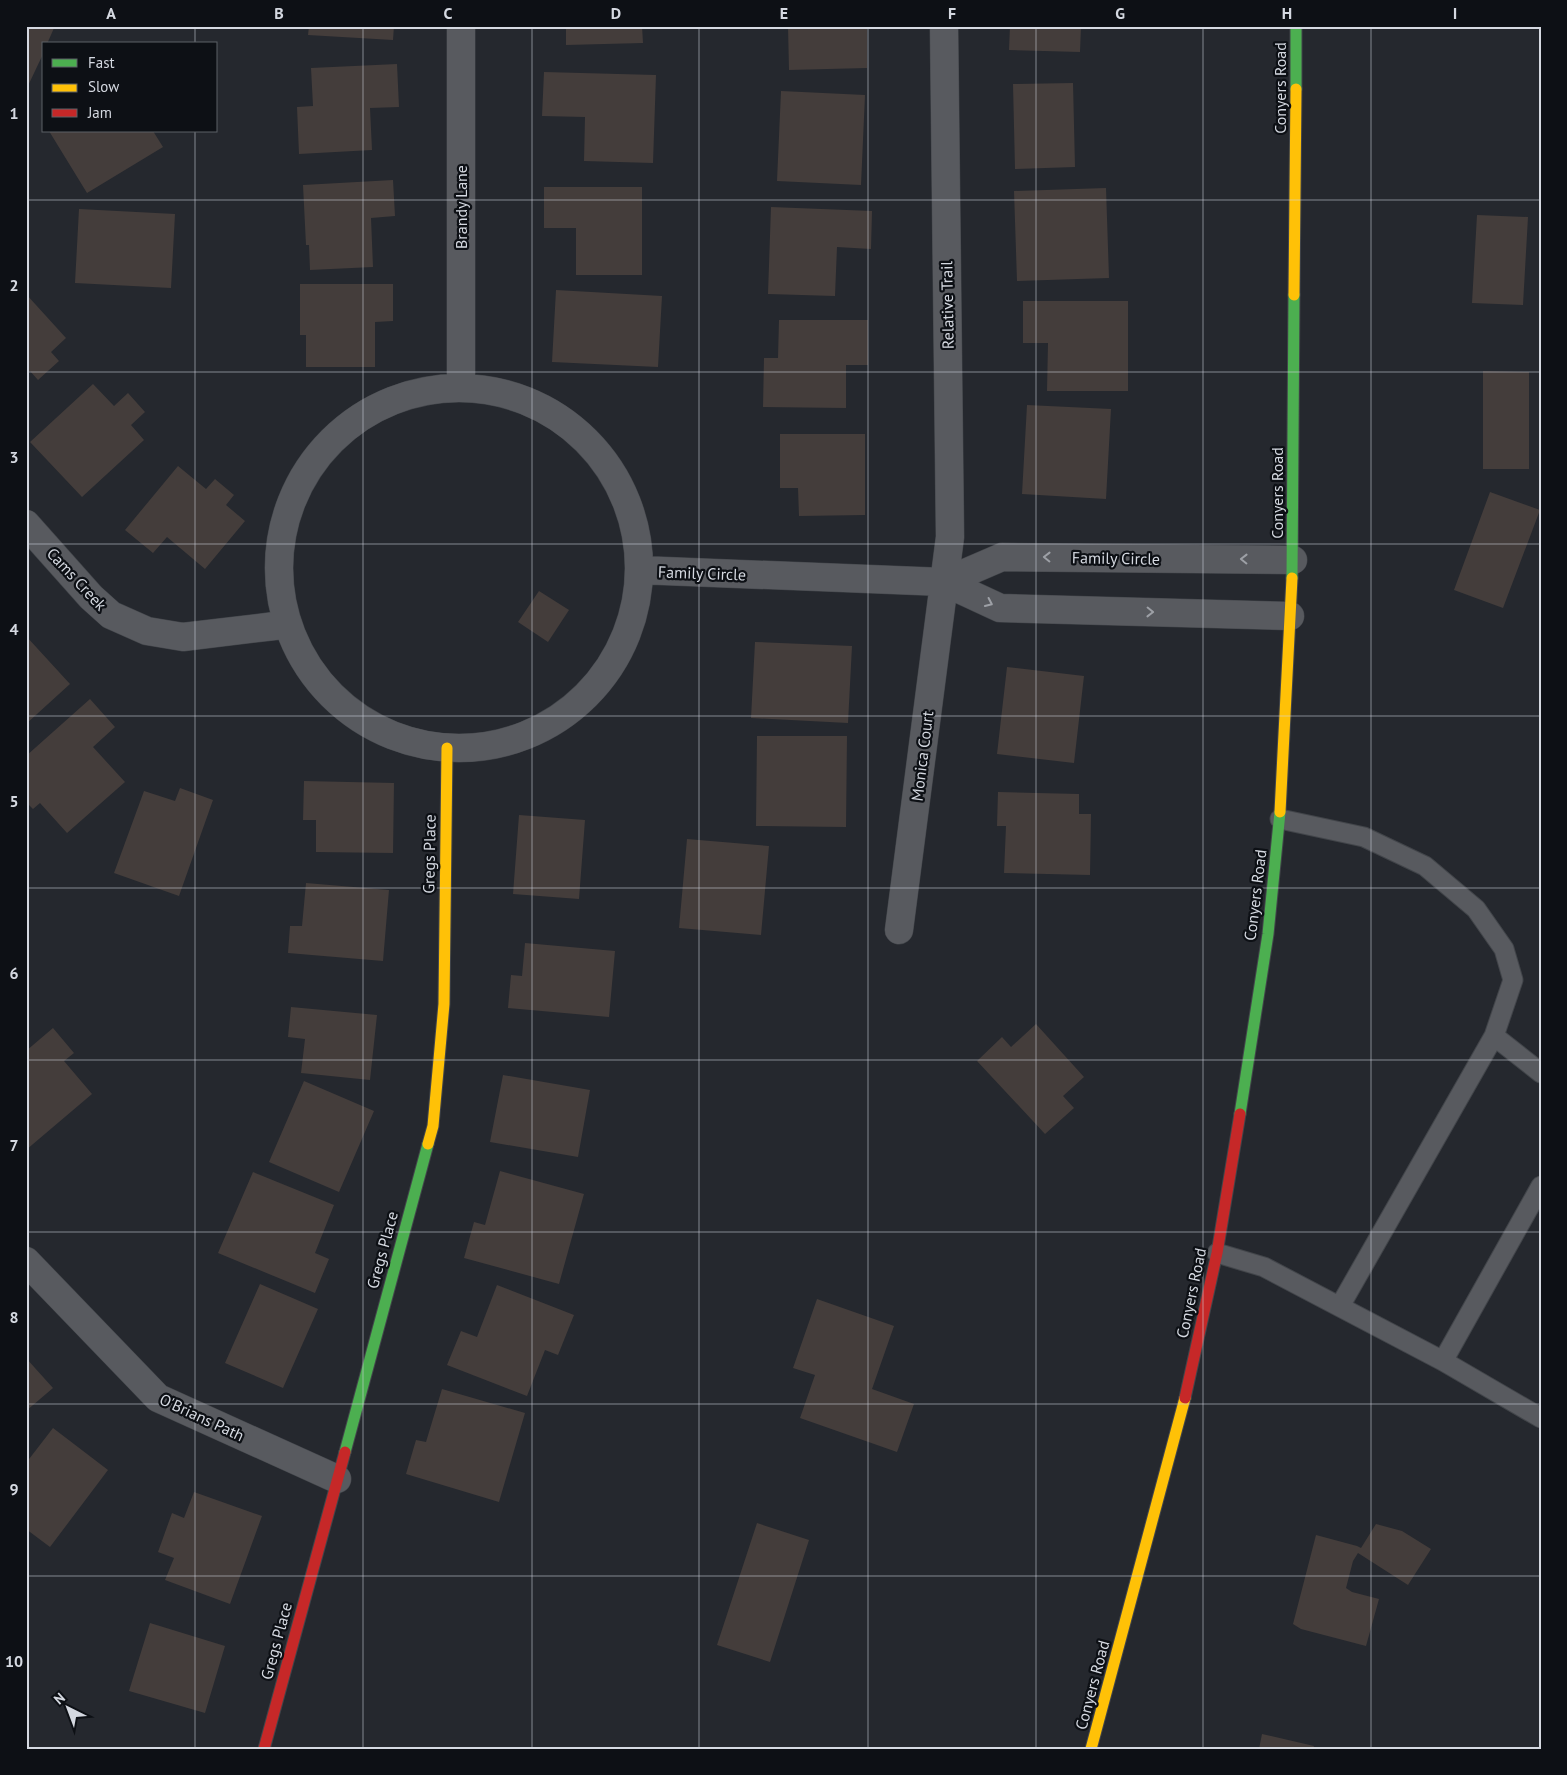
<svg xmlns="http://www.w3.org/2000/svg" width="1567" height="1775" viewBox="0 0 1567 1775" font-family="'PT Sans',sans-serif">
	<rect width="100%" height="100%" fill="#25282e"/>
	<path fill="#443d3b" d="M26 26H49L54 28 47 44H44V52L26 90Z
		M309 26H394L393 40 308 35Z
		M566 26H642L643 43 566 45Z
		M788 26H867V68L789 70Z
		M1010 26H1081L1080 52 1009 50Z
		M397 64 399 107 370 108 372 150 299 154 297 107 313 106 311 68Z
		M544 72 656 75 653 163 584 161 585 117 542 116Z
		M1073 83 1075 167 1015 169 1013 84Z
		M781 91 865 95 861 185 777 181Z
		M49 131H153L163 147 87 193Z
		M393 180 395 216 371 218 373 267 310 270 309 245H306L303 185Z
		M544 187H642V275H576V228H544Z
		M1106 188 1109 278 1017 281 1014 191Z
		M771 207 872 211 871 249 837 247 835 296 768 294Z
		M79 209 175 214 171 288 75 283Z
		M1477 215 1528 217 1523 305 1472 303Z
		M300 284H393V321L375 322V367H306V335H300Z
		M556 290 662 296 658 367 552 362Z
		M26 294 66 338 51 352 59 361 38 380 30 371 26 375Z
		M1023 301H1128V391H1047L1048 343H1023Z
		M779 320H868V365H846V408L763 407 764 358H778Z
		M1483 371 1529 372V469H1483Z
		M93 384 114 406 128 393 145 412 131 425 144 440 82 497 30 442Z
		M1027 405 1111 409 1106 499 1022 494Z
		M780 434H865V515L799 516 798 488H780Z
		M178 466 206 489 215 479 234 495 226 505 245 521 205 569 167 537 153 553 125 530Z
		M1490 492 1540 510 1503 608 1454 590Z
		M539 591 569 610 548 642 518 622Z
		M26 636 70 684 26 724Z
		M755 642 852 646 848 723 751 718Z
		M1007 667 1084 676 1074 763 997 754Z
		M90 699 115 727 93 747 125 782 67 833 40 803 33 809 26 802V756Z
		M757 736H847L846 827 756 826Z
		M304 781 394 783 393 853 316 852V820H303Z
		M180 788 213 800 179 896 114 873 144 791 175 801Z
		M998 792 1079 794V814H1091L1090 875 1004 873 1006 826H997Z
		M519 815 585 820 579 899 513 894Z
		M687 839 769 846 761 935 679 928Z
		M306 883 389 890 383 961 288 953 290 926H302Z
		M525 943 615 951 609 1017 508 1008 511 975 522 976Z
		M291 1007 377 1015 370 1080 301 1073 305 1039 288 1037Z
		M1036 1024 1084 1077 1063 1096 1074 1108 1045 1134 977 1061 1002 1037 1011 1047Z
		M53 1028 74 1053 64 1061 92 1094 26 1150V1051Z
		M503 1075 590 1090 578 1157 490 1142Z
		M304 1081 374 1111 339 1192 269 1162Z
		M500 1171 584 1194 559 1284 464 1258 474 1222 485 1225Z
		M253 1172 334 1205 315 1253 329 1259 315 1293 218 1253Z
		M260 1284 318 1309 283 1388 225 1363Z
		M497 1285 574 1315 558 1355 545 1350 527 1396 447 1365 461 1331 477 1337Z
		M817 1299 894 1326 872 1389 914 1404 897 1452 800 1418 815 1375 793 1368Z
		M26 1358 53 1388 26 1411Z
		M442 1389 525 1413 499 1502 406 1474 416 1440 426 1442Z
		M53 1428 108 1470 50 1547 26 1529V1463Z
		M194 1492 262 1516 230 1604 165 1580 174 1558 158 1552 172 1513 184 1518Z
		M757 1523 809 1540 770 1662 717 1645Z
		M1376 1524 1402 1531 1431 1549 1408 1585 1358 1553 1353 1561 1346 1588 1352 1592 1379 1599 1366 1646 1301 1629 1293 1624 1316 1535 1357 1546 1361 1548Z
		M150 1623 225 1646 205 1713 129 1691Z
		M1262 1734 1314 1746 1313 1749H1259Z"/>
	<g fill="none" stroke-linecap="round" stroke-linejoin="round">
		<defs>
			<path id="lane" d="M1280 819 1364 837 1425 866 1476 909 1504 949 1513 980 1494 1036 1340 1306
				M1494 1036 1541 1073
				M1217 1253 1264 1267 1443 1361 1541 1418
				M1443 1361 1541 1186"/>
			<path id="street" d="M461 387V26
				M279 568a180 180 0 1 1 360 0a180 180 0 1 1-360 0Z
				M26 524 91 597 111 615 147 631 183 637 283 625
				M639 570 944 582 1000 608 1290 616
				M944 582 1002 557 1293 560
				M899 930 950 537 944 26
				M26 1261 158 1398 337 1479"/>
			<path id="fast" d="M1296 89V26
				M1292 578 1294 295
				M1240 1114 1268 934 1280 812
				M345 1452 428 1144"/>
			<path id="slow" d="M1294 295 1296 89
				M1280 812 1292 578
				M428 1144 433 1126 444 1004 447 748
				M1091 1749 1185 1398"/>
			<path id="jam" d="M1185 1398 1217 1253 1240 1114
				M264 1749 345 1452"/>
		</defs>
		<use href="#lane" stroke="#42454a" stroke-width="21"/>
		<use href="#street" stroke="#42454a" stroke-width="29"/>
		<use href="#fast" stroke="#42454a" stroke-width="13"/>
		<use href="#slow" stroke="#42454a" stroke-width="13"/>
		<use href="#jam" stroke="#42454a" stroke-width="13"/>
		<use href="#lane" stroke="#585a5f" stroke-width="19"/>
		<use href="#street" stroke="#585a5f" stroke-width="28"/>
		<use href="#fast" stroke="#4caf50" stroke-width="11"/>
		<use href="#slow" stroke="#ffc107" stroke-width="11"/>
		<use href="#jam" stroke="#c62828" stroke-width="11"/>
	</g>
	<defs><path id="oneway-chevron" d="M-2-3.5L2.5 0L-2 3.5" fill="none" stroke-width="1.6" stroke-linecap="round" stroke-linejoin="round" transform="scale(1.25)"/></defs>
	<g stroke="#9da0a6">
		<use href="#oneway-chevron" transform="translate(1047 557) rotate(-179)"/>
		<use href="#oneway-chevron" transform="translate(1244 559) rotate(-179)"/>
		<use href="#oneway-chevron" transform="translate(989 603) rotate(25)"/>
		<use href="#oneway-chevron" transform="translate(1150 612) rotate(1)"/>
	</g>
	<path fill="none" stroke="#d5d9e1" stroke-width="1" stroke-opacity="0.55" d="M195 26V44M363 26V1749M532 26V1749M699 26V1749M868 26V1749M1036 26V1749M1203 26V1749M1371 26V1749M195 131V1749M26 200H1541M26 372H1541M26 544H1541M26 716H1541M26 888H1541M26 1060H1541M26 1232H1541M26 1404H1541M26 1576H1541"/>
	<g text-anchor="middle" stroke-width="4.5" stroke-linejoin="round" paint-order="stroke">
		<g font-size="16" fill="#d5d9e1" stroke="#0d1015">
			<text transform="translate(1280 88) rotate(-90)" y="6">Conyers Road</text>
			<text transform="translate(461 207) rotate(-90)" y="6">Brandy Lane</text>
			<text transform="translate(947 305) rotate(-91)" y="6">Relative Trail</text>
			<text transform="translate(1277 493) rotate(-90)" y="6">Conyers Road</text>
			<text transform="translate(1116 558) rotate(1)" y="6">Family Circle</text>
			<text transform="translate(702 573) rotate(2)" y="6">Family Circle</text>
			<text transform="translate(77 579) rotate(47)" y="6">Cams Creek</text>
			<text transform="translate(922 756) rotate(-83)" y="6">Monica Court</text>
			<text transform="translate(429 854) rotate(-89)" y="6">Gregs Place</text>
			<text transform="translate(1255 895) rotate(-83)" y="6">Conyers Road</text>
			<text transform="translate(382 1250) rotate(-75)" y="6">Gregs Place</text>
			<text transform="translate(1191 1293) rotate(-78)" y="6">Conyers Road</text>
			<text transform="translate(202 1417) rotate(25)" y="6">O'Brians Path</text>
			<text transform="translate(276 1641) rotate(-75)" y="6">Gregs Place</text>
			<text transform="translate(1092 1685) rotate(-75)" y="6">Conyers Road</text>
		</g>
	</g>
	<rect width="1567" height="1775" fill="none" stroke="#0d1015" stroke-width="55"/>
	<rect x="42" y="42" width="175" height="90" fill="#0d1015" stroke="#5d6067"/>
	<rect x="52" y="59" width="25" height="8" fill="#4caf50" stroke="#5d6067"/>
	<text x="88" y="68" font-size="15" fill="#d5d9e1">Fast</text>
	<rect x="52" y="84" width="25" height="8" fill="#ffc107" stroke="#5d6067"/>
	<text x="88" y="92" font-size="15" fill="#d5d9e1">Slow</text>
	<rect x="52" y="109" width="25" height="8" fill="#c62828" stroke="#5d6067"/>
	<text x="88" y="118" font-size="15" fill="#d5d9e1">Jam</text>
	<g transform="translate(68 1708) rotate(318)" stroke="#0d1015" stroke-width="4" paint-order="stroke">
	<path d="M0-4L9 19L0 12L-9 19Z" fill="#d5d9e1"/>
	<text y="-8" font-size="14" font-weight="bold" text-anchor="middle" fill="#d5d9e1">N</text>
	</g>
	<rect x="28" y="28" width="1512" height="1720" fill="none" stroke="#d5d9e1" stroke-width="2"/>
	<g font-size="16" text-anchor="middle" font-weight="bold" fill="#d5d9e1">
		<text x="111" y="19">A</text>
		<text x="279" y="19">B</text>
		<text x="448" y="19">C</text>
		<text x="616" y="19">D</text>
		<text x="784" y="19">E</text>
		<text x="952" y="19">F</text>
		<text x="1120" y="19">G</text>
		<text x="1287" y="19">H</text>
		<text x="1455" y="19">I</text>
		<text x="14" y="119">1</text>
		<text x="14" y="291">2</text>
		<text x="14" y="463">3</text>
		<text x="14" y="635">4</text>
		<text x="14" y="807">5</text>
		<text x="14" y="979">6</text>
		<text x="14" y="1151">7</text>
		<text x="14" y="1323">8</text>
		<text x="14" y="1495">9</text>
		<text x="14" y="1667">10</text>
	</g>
</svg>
